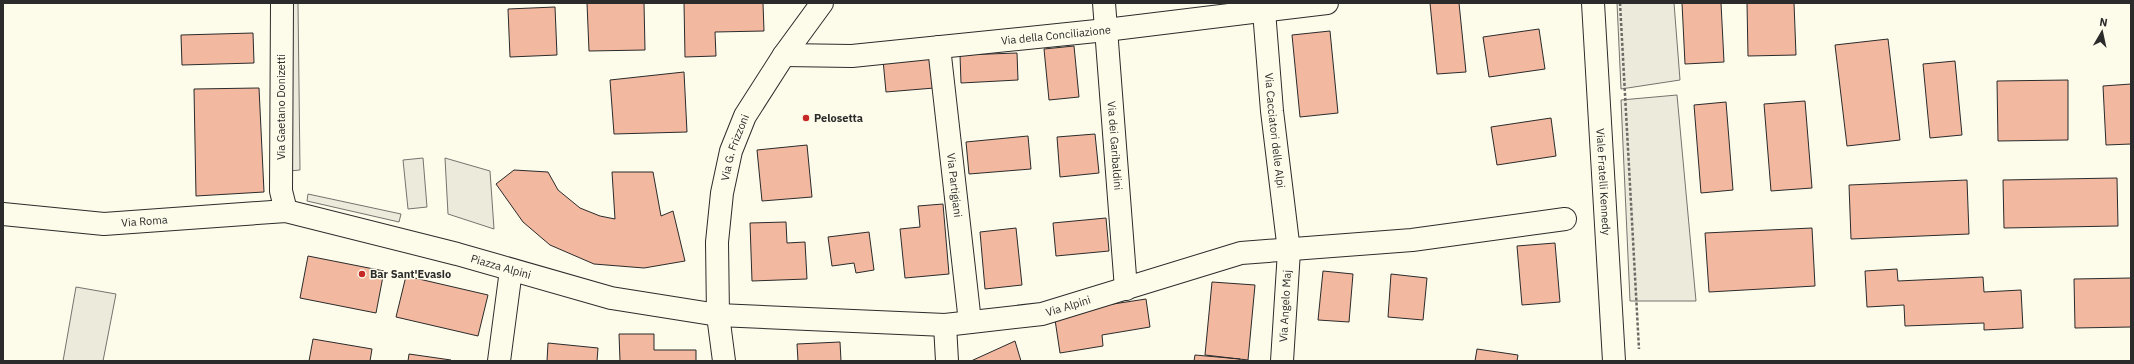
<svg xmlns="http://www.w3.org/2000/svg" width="2134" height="364" viewBox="0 0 2134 364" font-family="'IBM Plex Sans',sans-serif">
	<rect width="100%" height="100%" fill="#fdfbea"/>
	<path fill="#eceadb" stroke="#74746e" d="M286 3H298L300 170 289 171Z
		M1617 3H1674L1680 80 1621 89Z
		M1677 95 1696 301H1630L1621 100Z
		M423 158 427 207 408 209 403 160Z
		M445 158 490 171 494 229 448 214Z
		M308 194 401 214 399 222 307 201Z
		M76 287 116 294 103 361H63Z"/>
	<path fill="#f2b8a0" stroke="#2b2b2b" d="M587 3H644L645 50 589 51Z
		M684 3H763L764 31 715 32 716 56 685 57Z
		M1430 3H1459L1466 72 1437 74Z
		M1682 3H1721L1724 62 1685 64Z
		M1747 3H1794L1796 55 1748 56Z
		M555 7 557 55 510 57 508 9Z
		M1539 29 1545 69 1489 77 1483 37Z
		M1330 31 1338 113 1300 117 1292 35Z
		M253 33 254 63 182 65 181 35Z
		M1888 39 1900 140 1847 146 1835 45Z
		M1074 46 1079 97 1049 100 1044 49Z
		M1017 53 1018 80 961 83 960 55Z
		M931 56 934 88 886 92 883 60Z
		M1955 61 1962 135 1930 138 1923 64Z
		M684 72 687 132 614 134 610 80Z
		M2068 80V140L1998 141 1997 81Z
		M2131 84V144L2106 145 2103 86Z
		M259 88 264 192 196 196 194 89Z
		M1805 101 1812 188 1771 191 1764 104Z
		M1726 102 1733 190 1701 193 1694 105Z
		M1551 118 1556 156 1497 165 1491 127Z
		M1095 134 1099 173 1060 177 1057 137Z
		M1028 136 1031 169 969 174 966 142Z
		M807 145 812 197 762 201 757 150Z
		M514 170 548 172 558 190 580 208 600 216 615 219 612 172H653L661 216 673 211 685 261 644 268 594 264 550 245 523 222 496 184Z
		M2117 178 2118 226 2004 228 2003 180Z
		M1967 180 1969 234 1851 239 1849 185Z
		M943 204 949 274 905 278 900 229 920 227 918 206Z
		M1106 218 1109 251 1056 256 1053 223Z
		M786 222 787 243 805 242 807 279 752 281 750 223Z
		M1016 228 1022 285 985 289 980 232Z
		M1812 228 1815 286 1709 292 1705 233Z
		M869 232 874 270 856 273 854 263 832 266 828 237Z
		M1555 243 1560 302 1522 305 1517 246Z
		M308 256 384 271 376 313 300 298Z
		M1897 269 1898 281 1983 277 1984 292 2021 290 2023 328 1984 330V323L1905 326 1904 305 1867 307 1865 271Z
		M1323 271 1353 274 1349 322 1318 320Z
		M1391 274 1427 278 1423 320 1388 317Z
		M406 276 488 295 478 336 396 317Z
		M2131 278V327L2075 328 2074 279Z
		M1212 282 1255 285 1248 360 1205 355Z
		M1146 299 1150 327 1102 335 1103 346 1060 353 1054 313Z
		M619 334H654V350H696V361H620Z
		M313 339 372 349 370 361H309Z
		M1015 341 1021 361H971Z
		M840 342 841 361H798L797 344Z
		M548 343 598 348 597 361H547Z
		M1477 349 1518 355 1517 361H1475Z
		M409 354 451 360 450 361H408Z
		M1195 355 1240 359V361H1194Z"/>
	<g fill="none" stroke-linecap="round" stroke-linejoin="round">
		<defs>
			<g id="minor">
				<path d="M282 3 281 191 286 211"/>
				<path id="s1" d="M1104 3 1126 289"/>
				<path id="s2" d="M1593 3 1614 361"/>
				<path id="s3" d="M1264 11 1272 111 1289 251 1282 361"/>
				<path id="s4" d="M939 47 970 322"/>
				<path id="s5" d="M784 55 852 56 1106 30 1327 3"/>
				<path id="s6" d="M3 214 104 224 286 211 457 254 611 298 718 315 945 325 1042 314 1241 253 1412 240 1565 219"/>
				<path d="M945 325 947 361"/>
				<path d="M499 361 511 270"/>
				<path id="s7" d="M724 361 718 315 717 242 722 193 731 151 745 116 784 55 822 3"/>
			</g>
		</defs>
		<use href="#minor" stroke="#2b2b2b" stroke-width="24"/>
		<path stroke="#6a6964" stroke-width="2.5" stroke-dasharray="3 2" stroke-linecap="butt" d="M1620 3 1639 349"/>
		<use href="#minor" stroke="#fdfbea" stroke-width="22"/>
	</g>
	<g fill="#c62828" stroke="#fdfbea" stroke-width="1.5">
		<circle cx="806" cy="118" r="4"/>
		<circle cx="362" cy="274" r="4"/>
	</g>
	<g text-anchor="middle" stroke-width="3" stroke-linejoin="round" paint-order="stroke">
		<g font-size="11" fill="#2b2b2b" stroke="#fdfbea">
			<text dy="4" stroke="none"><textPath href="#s5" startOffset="273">Via della Conciliazione</textPath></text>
			<text transform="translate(281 107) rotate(-90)" y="4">Via Gaetano Donizetti</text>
			<text dy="4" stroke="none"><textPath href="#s3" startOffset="120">Via Cacciatori delle Alpi</textPath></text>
			<text dy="4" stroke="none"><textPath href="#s1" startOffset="143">Via dei Garibaldini</textPath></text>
			<text dy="4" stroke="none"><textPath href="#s7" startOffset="216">Via G. Frizzoni</textPath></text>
			<text dy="4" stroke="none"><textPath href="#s2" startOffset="179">Viale Fratelli Kennedy</textPath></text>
			<text dy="4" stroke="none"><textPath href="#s4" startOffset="139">Via Partigiani</textPath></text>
			<text dy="4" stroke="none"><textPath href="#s6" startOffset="142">Via Roma</textPath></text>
			<text dy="4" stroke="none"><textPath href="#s6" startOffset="506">Piazza Alpini</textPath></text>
			<text dy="4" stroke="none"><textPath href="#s6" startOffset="1081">Via Alpini</textPath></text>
			<text transform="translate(1285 306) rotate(-87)" y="4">Via Angelo Maj</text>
		</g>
		<g font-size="11" font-weight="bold" fill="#2b2b2b" stroke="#fdfbea" text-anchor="start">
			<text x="814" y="122">Pelosetta</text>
			<text x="370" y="278">Bar Sant'Evasio</text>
		</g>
	</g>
	<rect width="2134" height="364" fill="none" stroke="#2b2b2b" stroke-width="8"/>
	<g transform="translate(2102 32) rotate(9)" stroke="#fdfbea" stroke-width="3" paint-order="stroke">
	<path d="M0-3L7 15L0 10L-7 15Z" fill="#2b2b2b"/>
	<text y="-6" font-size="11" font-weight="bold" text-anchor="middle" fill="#2b2b2b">N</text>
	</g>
</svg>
